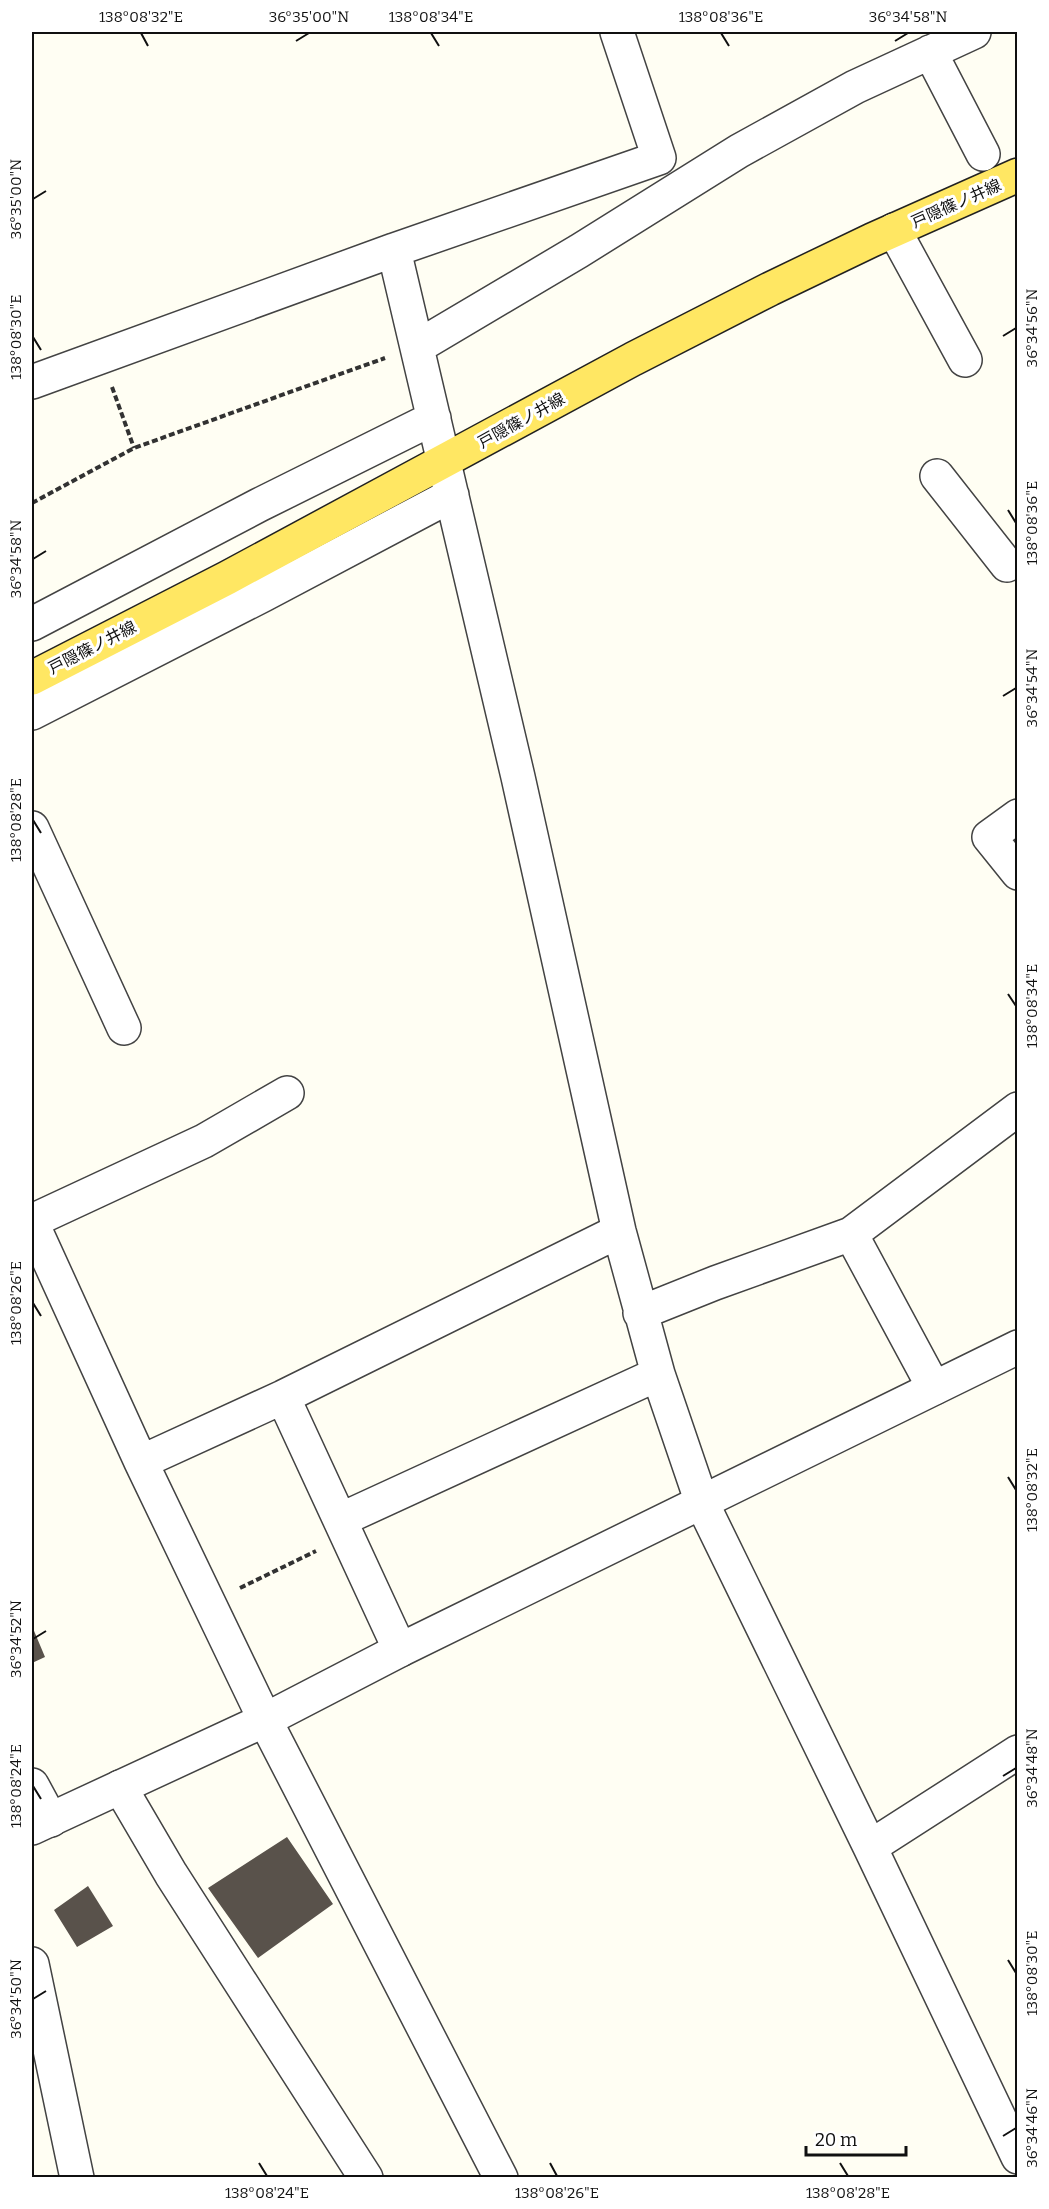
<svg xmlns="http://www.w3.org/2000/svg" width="1049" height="2209" viewBox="0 0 1049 2209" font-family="Bitter,'Noto Sans JP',serif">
	<rect width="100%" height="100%" fill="#fffef3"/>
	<path fill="#59524b" d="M32 1626 45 1657 32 1663Z
		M287 1837 333 1904 258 1958 208 1888Z
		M88 1886 113 1926 77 1947 54 1910Z"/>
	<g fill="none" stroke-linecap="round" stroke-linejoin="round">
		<defs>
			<path id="minor" d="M617 32 659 158 394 250 518 777 619 1231 658 1374 702 1503 870 1847 1018 2157
				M930 52 983 154
				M894 230 965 360
				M417 347 579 251 739 151 855 87 974 32
				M32 382 394 250
				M937 476 1007 565
				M32 624 259 505 434 418
				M32 713 263 595 452 495
				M1018 816 989 837 1018 873
				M32 828 124 1028
				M32 1221 204 1141 287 1093
				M32 1223 141 1462 265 1720 501 2178
				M851 1234 934 1388
				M640 1313 715 1283 851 1234 1018 1109
				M283 1397 400 1650
				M141 1462 283 1397 619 1231
				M340 1520 658 1374
				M32 1785 51 1820
				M120 1787 171 1874 366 2178
				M870 1847 1018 1752
				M32 1964 77 2178"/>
			<path id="tertiary" d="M32 1828 265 1720 400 1650 1018 1347"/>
			<path id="primary" d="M32 678 227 578 633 359 770 289 872 240 1018 175"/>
		</defs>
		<use href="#minor" stroke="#434343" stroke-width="36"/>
		<use href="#tertiary" stroke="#434343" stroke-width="36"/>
		<use href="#primary" stroke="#212121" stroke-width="36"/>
		<path stroke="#323232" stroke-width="4" stroke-dasharray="6 3" stroke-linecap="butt" d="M112 387 134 448
			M32 503 134 448 385 358
			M240 1588 316 1551"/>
		<use href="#minor" stroke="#fff" stroke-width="33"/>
		<use href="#tertiary" stroke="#fff" stroke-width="33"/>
		<use href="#primary" stroke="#ffe763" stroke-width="33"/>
	</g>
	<path fill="none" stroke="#101010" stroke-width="2" d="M141 33 148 46M431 33 439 46M721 33 729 46M296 41 309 33M895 41 908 33M33 199 46 191M1003 336 1016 328M33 337 41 350M1008 510 1016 523M33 559 46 551M1003 696 1016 688M33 820 41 833M1008 994 1016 1006M33 1303 41 1316M1008 1477 1016 1490M33 1639 46 1631M1003 1776 1016 1768M33 1786 41 1799M1008 1960 1016 1973M33 1999 46 1991M1003 2136 1016 2128M259 2163 267 2176M550 2163 557 2176M840 2163 848 2176"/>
	<g text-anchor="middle" stroke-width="6" stroke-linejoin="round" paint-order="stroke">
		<g font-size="16" fill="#101010" stroke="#fff">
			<text transform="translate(956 203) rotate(-24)" y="6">戸隠篠ノ井線</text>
			<text transform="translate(521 420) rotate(-29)" y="6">戸隠篠ノ井線</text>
			<text transform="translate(92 647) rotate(-27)" y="6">戸隠篠ノ井線</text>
		</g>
	</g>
	<rect width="1049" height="2209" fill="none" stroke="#ffffff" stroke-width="66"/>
	<path d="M806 2146v9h100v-9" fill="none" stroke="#101010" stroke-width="3"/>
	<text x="815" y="2146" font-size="18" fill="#101010" stroke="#ffffff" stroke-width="4.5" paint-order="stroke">20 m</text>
	<rect x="33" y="33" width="983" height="2143" fill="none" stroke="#101010" stroke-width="2"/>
	<g font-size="15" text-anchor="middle" fill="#101010">
		<text x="141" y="22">138°08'32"E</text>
		<text x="309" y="22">36°35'00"N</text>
		<text x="431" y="22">138°08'34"E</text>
		<text x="721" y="22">138°08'36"E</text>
		<text x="908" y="22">36°34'58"N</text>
		<text transform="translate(16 199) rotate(-90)" y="5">36°35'00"N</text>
		<text transform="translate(1032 328) rotate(-90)" y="5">36°34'56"N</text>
		<text transform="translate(16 337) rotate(-90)" y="5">138°08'30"E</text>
		<text transform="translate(1032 523) rotate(-90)" y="5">138°08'36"E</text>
		<text transform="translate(16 559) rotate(-90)" y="5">36°34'58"N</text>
		<text transform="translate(1032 688) rotate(-90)" y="5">36°34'54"N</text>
		<text transform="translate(16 820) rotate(-90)" y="5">138°08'28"E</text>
		<text transform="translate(1032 1006) rotate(-90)" y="5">138°08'34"E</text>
		<text transform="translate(16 1303) rotate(-90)" y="5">138°08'26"E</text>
		<text transform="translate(1032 1490) rotate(-90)" y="5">138°08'32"E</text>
		<text transform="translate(16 1639) rotate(-90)" y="5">36°34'52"N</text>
		<text transform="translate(1032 1768) rotate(-90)" y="5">36°34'48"N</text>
		<text transform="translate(16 1786) rotate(-90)" y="5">138°08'24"E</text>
		<text transform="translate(1032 1973) rotate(-90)" y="5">138°08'30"E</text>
		<text transform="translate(16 1999) rotate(-90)" y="5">36°34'50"N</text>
		<text transform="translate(1032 2128) rotate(-90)" y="5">36°34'46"N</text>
		<text x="267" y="2198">138°08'24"E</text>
		<text x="557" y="2198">138°08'26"E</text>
		<text x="848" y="2198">138°08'28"E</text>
	</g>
</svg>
